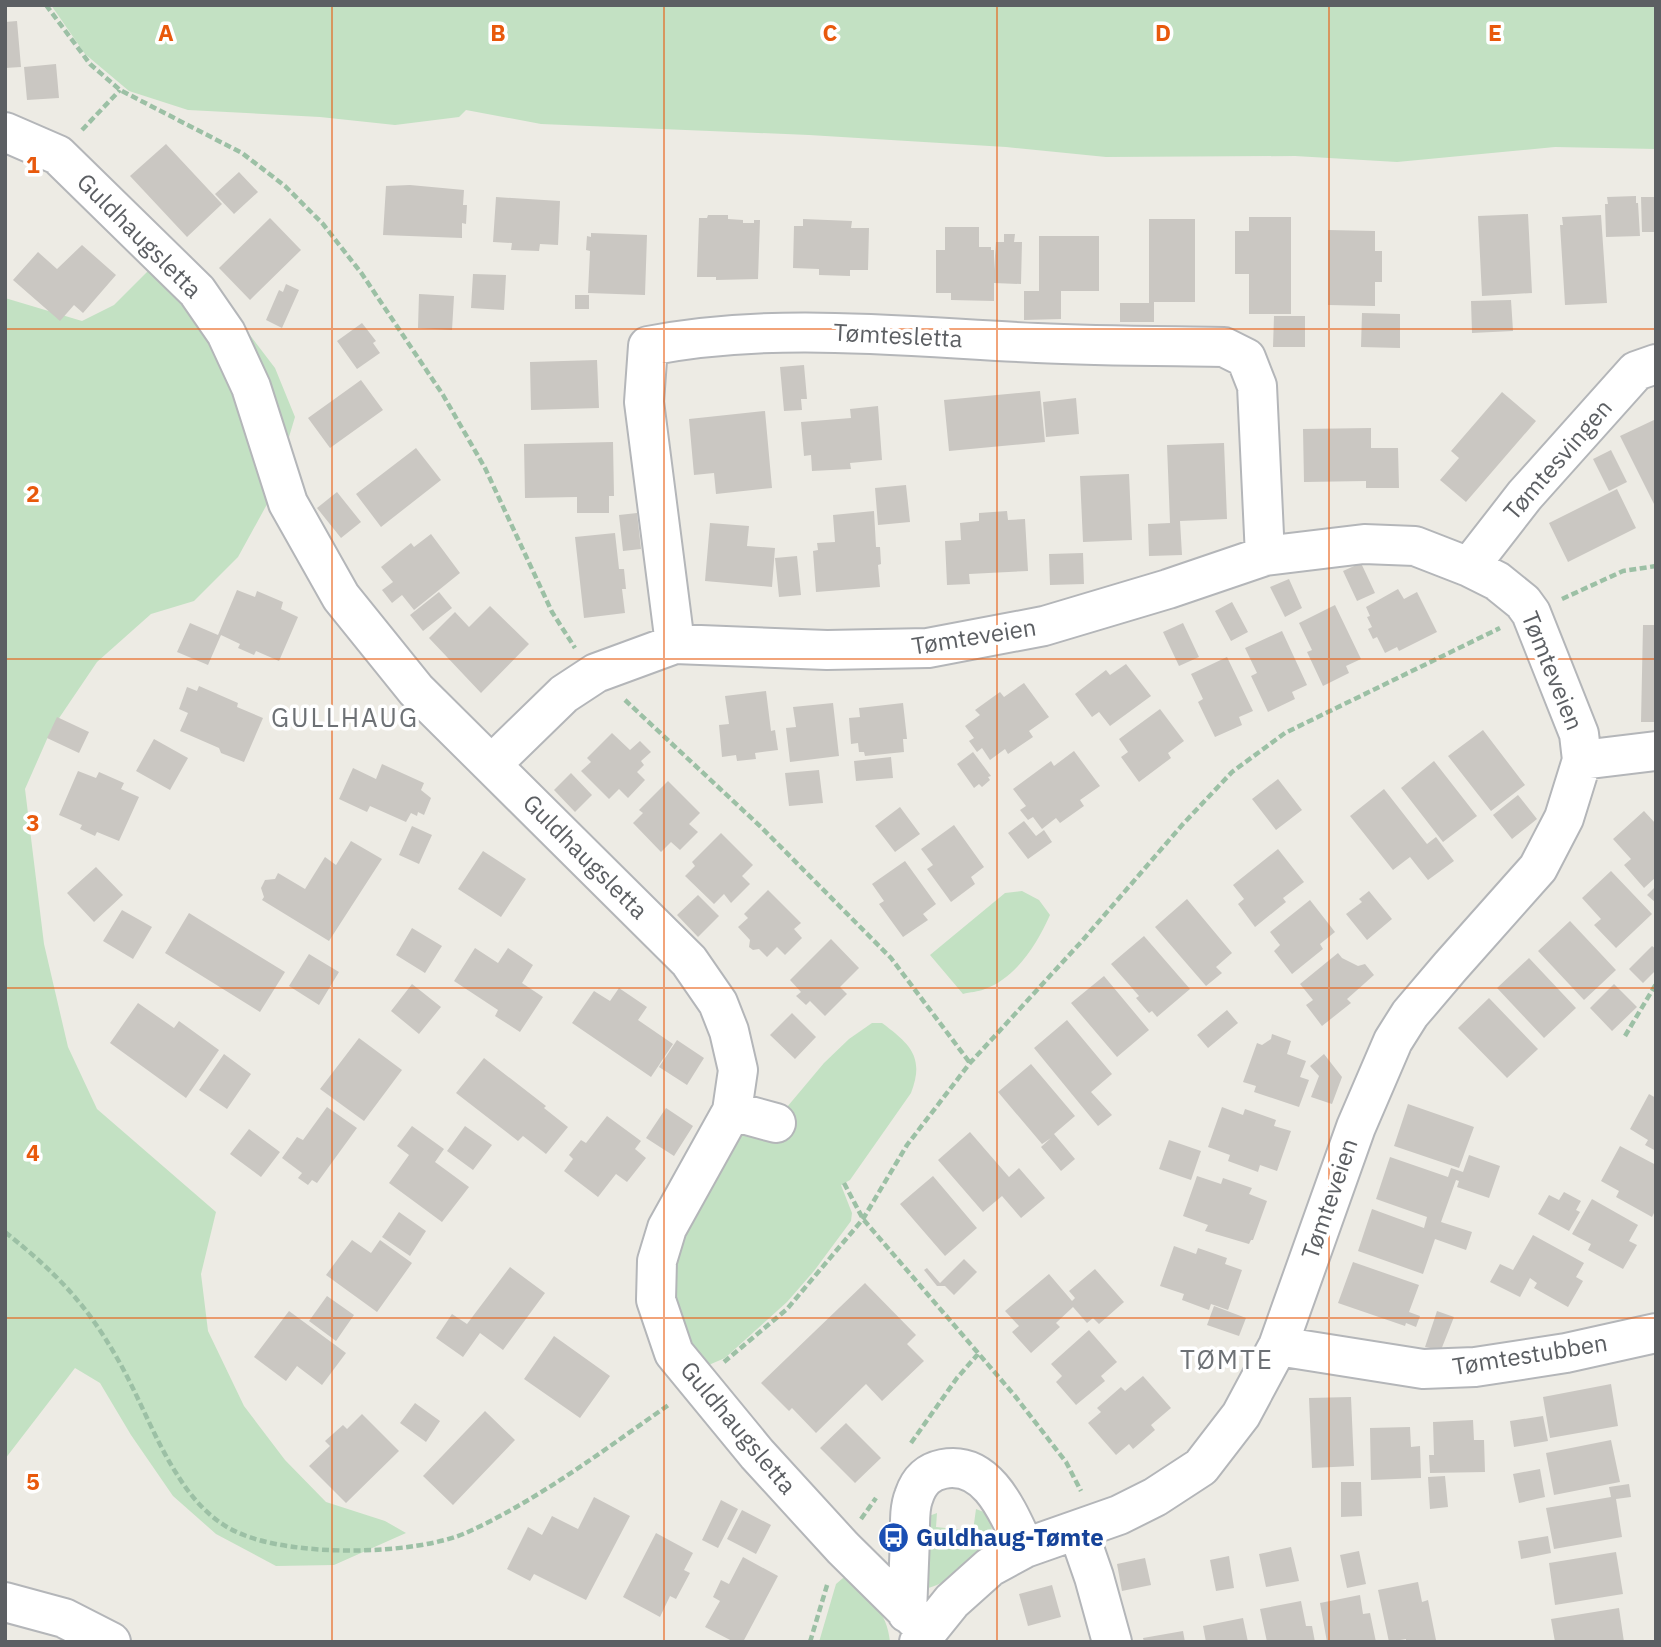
<svg xmlns="http://www.w3.org/2000/svg" width="1661" height="1647" viewBox="0 0 1661 1647" font-family="'IBM Plex Sans',sans-serif">
	<rect width="100%" height="100%" fill="#edebe4"/>
	<path fill="#c3e1c3" d="M51 5H1656V149L1555 147 1397 162 1295 156 1106 157 1006 147 809 135 541 124 466 110 459 117 395 125 320 117 188 110 129 91 85 54Z
		M158 261 233 313 275 368 295 417 271 497 238 557 194 601 151 614 97 662 51 730 25 789 44 944 68 1047 97 1109 216 1212 201 1274 208 1331 244 1406 285 1460 326 1502 385 1521 406 1533 334 1565 276 1566 216 1534 173 1496 131 1435 100 1383 75 1368 5 1459V298L82 321 114 305Z
		M1022 891 1039 900 1050 915C1037 944 1016 978 985 989 978 992 970 992 963 994L930 955 1005 893Z
		M872 1023H882C910 1044 925 1057 911 1093L850 1180 841 1185 852 1213 851 1221 814 1271 787 1302 725 1358 704 1367 676 1317 670 1259 738 1130 782 1113 824 1063 849 1039Z
		M976 1509 989 1514C992 1522 993 1533 989 1541 981 1556 942 1588 926 1588L929 1516 937 1513 936 1527 973 1531Z
		M849 1577C869 1599 887 1610 890 1642H819L836 1584 843 1578Z"/>
	<path fill="#cac7c2" d="M17 21 21 67 5 68V22Z
		M56 64 59 98 27 100 24 67Z
		M166 144 222 204 187 237 130 176Z
		M239 172 258 192 234 214 215 194Z
		M410 185 464 190 463 205H467L466 224 462 223V238L383 235 386 186Z
		M1636 196V203H1638L1640 236 1606 237 1605 204H1608L1607 197Z
		M496 197 560 201 558 245 540 244 539 251 511 250 512 243 493 242Z
		M1641 197H1656V232H1642Z
		M1528 214 1532 293 1482 296 1478 216Z
		M708 215H728V219L743 220V223H754V220H760L758 279 716 280V277H697L699 218H707Z
		M1601 215 1607 303 1565 305 1560 225H1563L1562 217Z
		M1249 217H1291V314H1249V274H1235V231H1249Z
		M270 218 301 250 250 300 219 268Z
		M803 219 852 221 851 228H869L868 270H850V276L819 275V269L793 268 794 226H803Z
		M1149 219H1195V302H1154V322H1120V303H1149Z
		M945 227H979V247H991V250H994V270L996 242H1004V234H1015L1014 242H1022L1021 284 994 283V301L951 300V293H936V250H945Z
		M1328 230 1375 231V251H1382V282H1375V306L1328 305Z
		M591 233 647 235 645 295 588 293 590 251 586 250 587 236 591 237Z
		M1039 236H1099V291H1061V319L1024 320V291H1039Z
		M82 245 116 275 83 313 74 305 60 321 13 280 38 252 57 269Z
		M473 274 506 275 504 310 471 308Z
		M286 284 299 290 282 328 266 320 279 290 283 292Z
		M419 294 454 296 452 330 418 328Z
		M575 295H589V309H575Z
		M1511 300 1513 331 1472 333 1471 301Z
		M1362 313 1400 314V348L1361 347Z
		M1274 316H1305V347H1273Z
		M362 323 376 341 373 343 380 353 357 369 337 341Z
		M597 360 599 408 531 410 530 362Z
		M804 365 807 399H801L802 410 784 411 780 367Z
		M361 380 383 410 330 448 308 418Z
		M1040 391 1045 442 949 451 944 400Z
		M1502 392 1536 421 1466 502 1440 480 1459 458 1451 451Z
		M1076 398 1079 434 1046 437 1043 402Z
		M878 406 882 460 850 463 851 469 812 471 811 455 804 456 801 422 851 418 850 409Z
		M765 411 772 488 716 494 714 473 694 475 689 419Z
		M1656 419V508L1620 436Z
		M1371 428V448H1398L1399 488H1366V481L1304 482 1303 429Z
		M613 442 614 496H609V513H577V497L525 498 524 444Z
		M1224 443 1227 519 1180 521 1182 555 1149 556 1148 524 1170 523 1167 445Z
		M416 448 441 480 381 527 356 494Z
		M1611 450 1627 482 1609 491 1593 459Z
		M1129 474 1132 540 1083 542 1080 476Z
		M906 485 910 522 878 525 875 488Z
		M1617 489 1636 528 1568 562 1549 523Z
		M337 492 361 522 341 538 317 508Z
		M874 511 876 547H880L881 564 878 565 880 587 816 592 813 551 818 550 817 543 835 542 833 515Z
		M1007 511 1008 520 1025 519 1028 571 969 574 970 584 947 585 945 541 961 540 960 523 979 521V513Z
		M637 513 641 549 623 551 619 515Z
		M710 523 749 526 747 546 775 548 772 587 705 581Z
		M615 533 619 569H624L626 589H622L625 613 584 618 575 537Z
		M431 534 460 573 414 610 402 595 392 603 382 590 393 582 381 567 411 543 414 547Z
		M1083 553 1084 584 1050 585 1049 554Z
		M797 556 801 595 779 597 775 558Z
		M1361 563 1375 593 1357 601 1343 571Z
		M1289 579 1302 608 1285 617 1270 587Z
		M1398 589 1404 599 1417 592 1437 632 1399 651 1397 647 1385 653 1377 637 1373 639 1368 629 1372 627 1367 617 1370 616 1366 607Z
		M237 590 255 597 257 591 283 602 281 609 298 617 279 661 256 651 254 655 238 648 240 644 221 635 208 665 177 652 190 623 218 635Z
		M439 592 452 608 423 631 410 615Z
		M1232 602 1248 632 1231 641 1215 611Z
		M1335 605 1361 659 1346 666 1349 673 1323 686 1307 652 1312 650 1299 623Z
		M490 606 529 644 481 693 429 638 455 612 469 627Z
		M1183 623 1199 657 1179 666 1163 632Z
		M1643 625H1656V722H1641Z
		M1282 631 1307 685 1292 692 1295 699 1268 712 1251 676 1257 673 1245 648Z
		M1227 657 1253 711 1239 717 1242 725 1215 737 1198 702 1203 699 1191 674Z
		M1126 664 1151 696 1110 726 1099 712 1092 717 1075 694 1106 670 1110 675Z
		M1024 683 1049 717 1029 731 1033 737 1008 754 1005 749 990 760 982 748 977 752 969 741 974 738 965 726 980 715 975 710 1000 692 1004 697Z
		M199 686 238 703 237 707 263 718 244 762 221 753 219 748 180 731 188 713 179 709 187 687 197 691Z
		M766 691 771 731 775 730 778 750 755 753 756 759 737 761 736 755 722 757 719 725 729 724 725 696Z
		M833 703 839 756 790 762 786 728 796 727 793 707Z
		M903 703 907 739H903L904 752 865 756 864 752H859L858 743 851 744 849 718 860 717 859 708Z
		M1160 709 1184 741 1168 753 1171 758 1139 782 1121 757 1128 752 1119 739Z
		M57 717 89 732 79 753 47 738Z
		M1483 730 1525 785 1491 811 1448 756Z
		M612 733 630 750 640 741 651 752 641 761 644 765 637 772 645 780 628 798 619 789 609 799 581 771 591 762 587 758Z
		M154 739 188 758 170 790 136 771Z
		M1074 751 1100 786 1080 800 1084 806 1060 823 1056 818 1042 829 1033 817 1028 820 1020 810 1026 806 1013 789 1051 761 1054 766Z
		M973 752 991 776 988 777 990 780 982 787 979 784 974 788 957 764Z
		M891 757 893 778 856 781 854 761Z
		M1434 761 1477 816 1443 842 1401 788Z
		M382 764 424 783 421 790 431 798 424 815 418 812 417 816 411 813 406 822 370 806 367 812 339 799 353 768 376 779Z
		M819 770 823 803 789 806 785 773Z
		M78 771 96 778 99 772 124 783 121 789 139 797 119 841 97 832 95 836 80 829 82 825 59 815Z
		M571 773 592 795 575 812 554 790Z
		M1278 779 1302 810 1276 830 1252 799Z
		M668 781 700 813 689 824 698 832 680 850 671 842 661 852 633 823 643 813 639 810Z
		M1384 789 1427 844 1436 837 1454 861 1428 880 1410 857 1393 870 1350 816Z
		M1518 795 1537 819 1512 839 1493 815Z
		M900 807 920 834 895 852 875 826Z
		M1644 811 1656 824V877L1644 888 1624 865 1631 859 1613 839Z
		M1024 821 1036 836 1044 830 1052 842 1028 859 1008 833Z
		M954 825 984 867 971 877 975 884 951 902 927 869 933 865 921 849Z
		M412 826 432 835 419 864 399 855Z
		M721 833 753 865 742 876 750 884 731 903 724 894 714 904 685 876 695 866 692 862Z
		M351 841 382 859 329 941 262 900 264 897 261 888 265 880 275 879 278 873 305 889 325 857 336 865Z
		M1278 849 1304 882 1283 898 1286 902 1255 927 1238 904 1244 899 1233 885Z
		M483 851 526 879 501 917 458 889Z
		M905 861 936 904 923 914 928 920 903 937 879 904 884 901 872 884Z
		M96 867 123 895 94 922 67 893Z
		M1611 871 1652 914 1616 948 1594 925 1601 919 1582 898Z
		M1656 886V903L1647 895Z
		M768 890 801 923 794 929 802 938 785 955 777 947 767 957 759 949 753 950 749 947 750 940 738 927 748 918 744 914Z
		M1369 891 1392 919 1367 940 1346 914 1362 902 1359 899Z
		M698 895 719 916 698 937 677 915Z
		M1187 899 1232 953 1216 967 1222 973 1206 986 1155 927Z
		M1310 900 1335 932 1320 944 1323 949 1292 974 1274 951 1280 945 1270 932Z
		M122 910 152 927 133 959 103 941Z
		M189 913 285 972 260 1012 165 953Z
		M1570 921 1616 970 1584 1000 1538 951Z
		M412 928 442 946 425 973 396 955Z
		M1144 936 1190 989 1157 1017 1152 1011 1149 1013 1136 998 1139 996 1111 964Z
		M831 939 859 968 840 987 847 994 825 1016 810 1001 806 1005 796 996 801 992 790 980Z
		M1652 946 1656 949V970L1643 983 1629 969Z
		M475 948 498 963 508 948 533 965 522 983 543 997 520 1032 495 1016 498 1010 454 981Z
		M1338 953 1342 958 1358 966 1365 964 1374 975 1347 999 1351 1003 1322 1026 1306 1005 1313 1000 1300 984Z
		M309 954 339 972 319 1005 289 986Z
		M1529 958 1576 1008 1544 1038 1497 988Z
		M1104 976 1149 1030 1117 1057 1071 1003Z
		M412 984 441 1007 419 1034 391 1011Z
		M1614 984 1637 1007 1612 1031 1590 1008Z
		M619 988 647 1007 638 1020 673 1044 651 1077 572 1023 594 991 610 1001Z
		M1489 998 1538 1049 1507 1078 1458 1028Z
		M138 1003 174 1028 179 1021 219 1050 186 1098 110 1043Z
		M1227 1010 1238 1023 1208 1048 1197 1035Z
		M792 1013 816 1037 795 1059 770 1035Z
		M1067 1020 1112 1074 1091 1092 1112 1115 1098 1126 1034 1048Z
		M1272 1034 1291 1041 1287 1054 1306 1061 1300 1077 1309 1080 1299 1107 1254 1092 1256 1086 1243 1082 1257 1043 1262 1045 1271 1039Z
		M359 1038 402 1070 364 1121 320 1089Z
		M677 1040 704 1058 687 1085 659 1067Z
		M224 1054 251 1074 227 1109 199 1090Z
		M1324 1054 1342 1077 1332 1104 1311 1097 1319 1076 1310 1066Z
		M484 1058 546 1106 544 1108 568 1127 546 1154 523 1136 518 1141 456 1093Z
		M1031 1064 1075 1116 1054 1134 1075 1159 1061 1171 1041 1147 1051 1138 1042 1144 998 1092Z
		M1649 1094 1656 1098V1151L1645 1145 1648 1140 1630 1129Z
		M1408 1104 1474 1127 1459 1168 1394 1146Z
		M327 1107 357 1128 317 1183 312 1180 308 1185 298 1178 302 1173 282 1158 297 1137 303 1140Z
		M1222 1107 1243 1115 1245 1109 1276 1120 1274 1126 1291 1131 1277 1171 1260 1165 1258 1172 1228 1161 1230 1155 1208 1147Z
		M666 1108 693 1126 674 1156 646 1138Z
		M607 1116 641 1141 635 1149 646 1158 627 1182 616 1174 598 1197 564 1171 573 1159 569 1155 581 1140 586 1143Z
		M412 1126 444 1149 435 1162 469 1187 442 1222 389 1183 409 1155 397 1146Z
		M465 1126 492 1145 473 1170 447 1151Z
		M249 1129 280 1152 261 1177 230 1154Z
		M970 1132 1009 1177 1019 1168 1045 1198 1021 1218 1002 1196 983 1212 938 1160Z
		M1169 1140 1201 1151 1191 1180 1159 1169Z
		M1620 1146 1656 1165V1209L1652 1217 1616 1197 1619 1191 1601 1181Z
		M1469 1155 1500 1166 1489 1198 1457 1187 1459 1181 1456 1180 1441 1222 1472 1232 1466 1250 1435 1239 1423 1274 1358 1251 1372 1209 1424 1228 1427 1217 1376 1199 1390 1157 1448 1177 1451 1168 1463 1172Z
		M933 1176 977 1228 945 1256 900 1204Z
		M1197 1176 1221 1184 1223 1178 1252 1188 1249 1194 1267 1201 1253 1240H1251L1249 1244 1205 1231 1208 1225 1183 1216Z
		M1564 1192 1581 1201 1576 1210 1580 1212 1569 1231 1538 1214 1549 1195 1559 1200Z
		M1592 1199 1638 1225 1629 1241 1637 1245 1623 1269 1588 1250 1591 1244 1572 1234Z
		M399 1212 426 1231 410 1256 382 1237Z
		M1533 1235 1584 1263 1576 1277 1583 1281 1568 1307 1534 1288 1537 1283 1530 1278 1520 1297 1490 1282 1500 1264 1513 1270Z
		M352 1240 371 1253 380 1240 412 1263 377 1312 326 1275Z
		M1174 1246 1196 1254 1198 1248 1227 1258 1225 1264 1242 1270 1228 1310 1211 1304 1209 1310 1182 1300 1184 1294 1160 1286Z
		M964 1259 977 1272 954 1295 945 1286H937L924 1270 927 1268 940 1283Z
		M1353 1262 1419 1285 1409 1312 1420 1316 1416 1327 1406 1323 1405 1326 1338 1303Z
		M510 1267 545 1293 503 1350 480 1333 463 1357 436 1338 452 1314 467 1324Z
		M1095 1269 1124 1302 1099 1324 1093 1318 1087 1323 1073 1307 1056 1323 1060 1327 1031 1353 1012 1332 1019 1326 1005 1311 1049 1274 1072 1301 1075 1298 1069 1291Z
		M865 1283 916 1335 907 1344 924 1361 882 1401 866 1384 816 1433 792 1408 789 1411 761 1383Z
		M327 1296 354 1315 336 1341 309 1321Z
		M1214 1306 1246 1318 1239 1336 1207 1325Z
		M289 1311 346 1353 322 1385 297 1366 286 1381 254 1357Z
		M1437 1311 1454 1317 1441 1350 1425 1347Z
		M1089 1330 1117 1362 1101 1376 1105 1381 1076 1405 1056 1382 1062 1376 1051 1364Z
		M554 1336 610 1376 580 1418 524 1379Z
		M1143 1376 1171 1408 1151 1425 1155 1430 1133 1449 1129 1444 1116 1455 1088 1423 1101 1412 1097 1408 1121 1387 1125 1391Z
		M1611 1384 1618 1426 1550 1438 1543 1397Z
		M1351 1397 1354 1466 1312 1468 1309 1398Z
		M415 1403 440 1421 426 1442 400 1423Z
		M485 1411 515 1440 453 1505 423 1476Z
		M362 1414 399 1451 346 1503 309 1466 330 1446 325 1441 343 1425 347 1429Z
		M1543 1416 1548 1441 1514 1447 1510 1421Z
		M1473 1420 1474 1440H1484L1485 1472 1430 1473 1429 1455H1434L1433 1422Z
		M846 1423 881 1458 855 1483 820 1448Z
		M1410 1427 1411 1447 1420 1446 1421 1478 1371 1480 1370 1428Z
		M1611 1440 1620 1482 1554 1495 1546 1453Z
		M1540 1469 1545 1497 1519 1503 1513 1474Z
		M1445 1476 1448 1507 1430 1509 1428 1477Z
		M1341 1482H1361L1362 1516 1341 1517Z
		M1629 1484 1631 1497 1616 1499 1622 1537 1554 1549 1546 1508 1611 1497 1609 1487Z
		M594 1497 630 1516 586 1600 534 1574 530 1581 507 1569 528 1527 542 1535 552 1516 578 1529Z
		M721 1500 738 1509 718 1548 702 1540Z
		M742 1510 771 1525 756 1554 727 1539Z
		M656 1533 693 1553 684 1570 690 1573 676 1599 670 1596 660 1617 623 1597Z
		M1548 1536 1551 1553 1521 1559 1518 1541Z
		M1291 1547 1299 1581 1266 1587 1259 1554Z
		M1359 1551 1366 1584 1347 1588 1340 1555Z
		M1616 1552 1623 1594 1555 1605 1549 1563Z
		M1229 1556 1234 1588 1216 1591 1210 1560Z
		M743 1557 778 1576 743 1642H734L705 1627 720 1601 713 1597 721 1580 729 1584Z
		M1145 1558 1151 1585 1122 1591 1117 1564Z
		M1418 1582 1422 1602 1428 1600 1436 1640 1406 1642V1639L1389 1642 1378 1590Z
		M1052 1585 1061 1617 1028 1626 1019 1594Z
		M1360 1595 1363 1614 1370 1613 1376 1642H1327L1320 1603Z
		M1301 1601 1306 1626H1312L1315 1642H1267L1260 1609Z
		M1619 1608 1624 1642H1555L1551 1619Z
		M1243 1618 1248 1642H1206L1203 1626Z
		M1183 1631 1185 1642H1144L1143 1638Z"/>
	<g fill="none" stroke-linecap="round" stroke-linejoin="round">
		<defs>
			<path id="minor" d="M5 132 58 155 197 291 226 333 251 387 288 503 341 597 416 690 689 961 718 1003 729 1031 738 1070 732 1111 667 1228 657 1261 656 1300 674 1353 757 1454 843 1548 927 1631
				M1469 567 1525 495 1636 371 1656 364
				M675 644 644 402 648 346C777 321 907 337 1037 343 1099 346 1162 346 1224 347L1246 358 1257 386 1265 556
				M1582 760 1656 751
				M492 764 564 694 596 673 675 644 827 650 928 648 1044 626 1168 589 1265 556 1364 544 1415 546 1469 567 1497 581 1523 602 1531 613 1579 734 1582 760 1564 818 1538 868 1450 967 1410 1014 1393 1041 1356 1127 1278 1346 1241 1415 1201 1467 1155 1497 1119 1515 1025 1548 990 1567 952 1601 919 1642
				M732 1111 776 1123
				M1278 1346 1423 1369 1475 1367 1566 1353 1656 1333
				M1078 1531 1094 1577 1112 1642
				M5 1602 64 1618 111 1642
				M907 1613C908 1588 909 1563 910 1538 910 1525 909 1508 914 1496 919 1481 928 1472 943 1469 989 1460 1009 1515 1025 1548"/>
		</defs>
		<use href="#minor" stroke="#b4b6b9" stroke-width="42"/>
		<path stroke="#9cc0a5" stroke-width="4.5" stroke-dasharray="7 3.5" stroke-linecap="butt" d="M46 5 90 64 120 90 242 153 285 186 323 224 362 274 443 395 485 468 552 612 575 648
			M82 130 120 90
			M1562 599 1623 571 1656 566
			M625 700 761 827 891 958 970 1063
			M1625 1036 1656 984
			M844 1183 863 1219 1015 1396 1066 1462 1081 1491
			M5 1232C55 1272 85 1302 117 1358 139 1396 154 1439 178 1476 193 1500 213 1522 239 1533 292 1557 415 1556 468 1532 540 1499 605 1449 670 1404
			M724 1362 787 1309 863 1219 907 1145 970 1063 1082 941 1183 824 1232 772 1285 733 1500 628
			M911 1443 957 1378 978 1354
			M861 1519 876 1498
			M810 1642 828 1582"/>
		<use href="#minor" stroke="#fff" stroke-width="38"/>
	</g>
	<path fill="none" stroke="#e8590c" stroke-width="2" stroke-opacity="0.55" d="M332 5V1642M664 5V1642M997 5V1642M1329 5V1642M5 329H1656M5 659H1656M5 988H1656M5 1318H1656"/>
	<defs>
		<symbol id="bus-disc" viewBox="-11 -11 22 22"><circle r="9.5" fill="#1a4fb4" stroke="#fff"/><path d="M-5-6H5V4H4V6H2V4H-2V6H-4V4H-5ZM-3.5-4V0h7V-4ZM-3.5 1.2v1.5H-2V1.2ZM2 1.2v1.5H3.5V1.2Z" fill="#fff"/></symbol>
	</defs>
	<g fill-rule="evenodd">
		<use href="#bus-disc" x="876" y="1520" width="35" height="35"/>
	</g>
	<g text-anchor="middle" stroke-width="7" stroke-linejoin="round" paint-order="stroke">
		<g font-size="24" fill="#5c5f63" stroke="#fff">
			<text transform="translate(139 236) rotate(45)" y="8">Guldhaugsletta</text>
			<text transform="translate(898 336) rotate(3)" y="8">Tømtesletta</text>
			<text transform="translate(1558 460) rotate(-49)" y="8">Tømtesvingen</text>
			<text transform="translate(974 637) rotate(-9)" y="8">Tømteveien</text>
			<text transform="translate(1552 671) rotate(68)" y="8">Tømteveien</text>
			<text transform="translate(585 857) rotate(45)" y="8">Guldhaugsletta</text>
			<text transform="translate(1330 1199) rotate(-71)" y="8">Tømteveien</text>
			<text transform="translate(1530 1355) rotate(-9)" y="8">Tømtestubben</text>
			<text transform="translate(738 1428) rotate(50)" y="8">Guldhaugsletta</text>
		</g>
		<g font-size="24" font-weight="bold" fill="#164399" stroke="#fff" text-anchor="start">
			<text x="916" y="1546">Guldhaug-Tømte</text>
		</g>
		<g font-size="26" letter-spacing="2" fill="#6d7175" stroke="#fff">
			<text x="345" y="727">GULLHAUG</text>
			<text x="1227" y="1369">TØMTE</text>
		</g>
	</g>
	<g font-size="23" text-anchor="middle" font-weight="bold" fill="#e8590c" stroke="#fff" stroke-width="7" stroke-linejoin="round" paint-order="stroke">
		<text x="166" y="41">A</text>
		<text x="498" y="41">B</text>
		<text x="830" y="41">C</text>
		<text x="1163" y="41">D</text>
		<text x="1495" y="41">E</text>
		<text x="33" y="173">1</text>
		<text x="33" y="502">2</text>
		<text x="33" y="831">3</text>
		<text x="33" y="1161">4</text>
		<text x="33" y="1490">5</text>
	</g>
	<rect width="1661" height="1647" fill="none" stroke="#5c5f63" stroke-width="14"/>
</svg>
